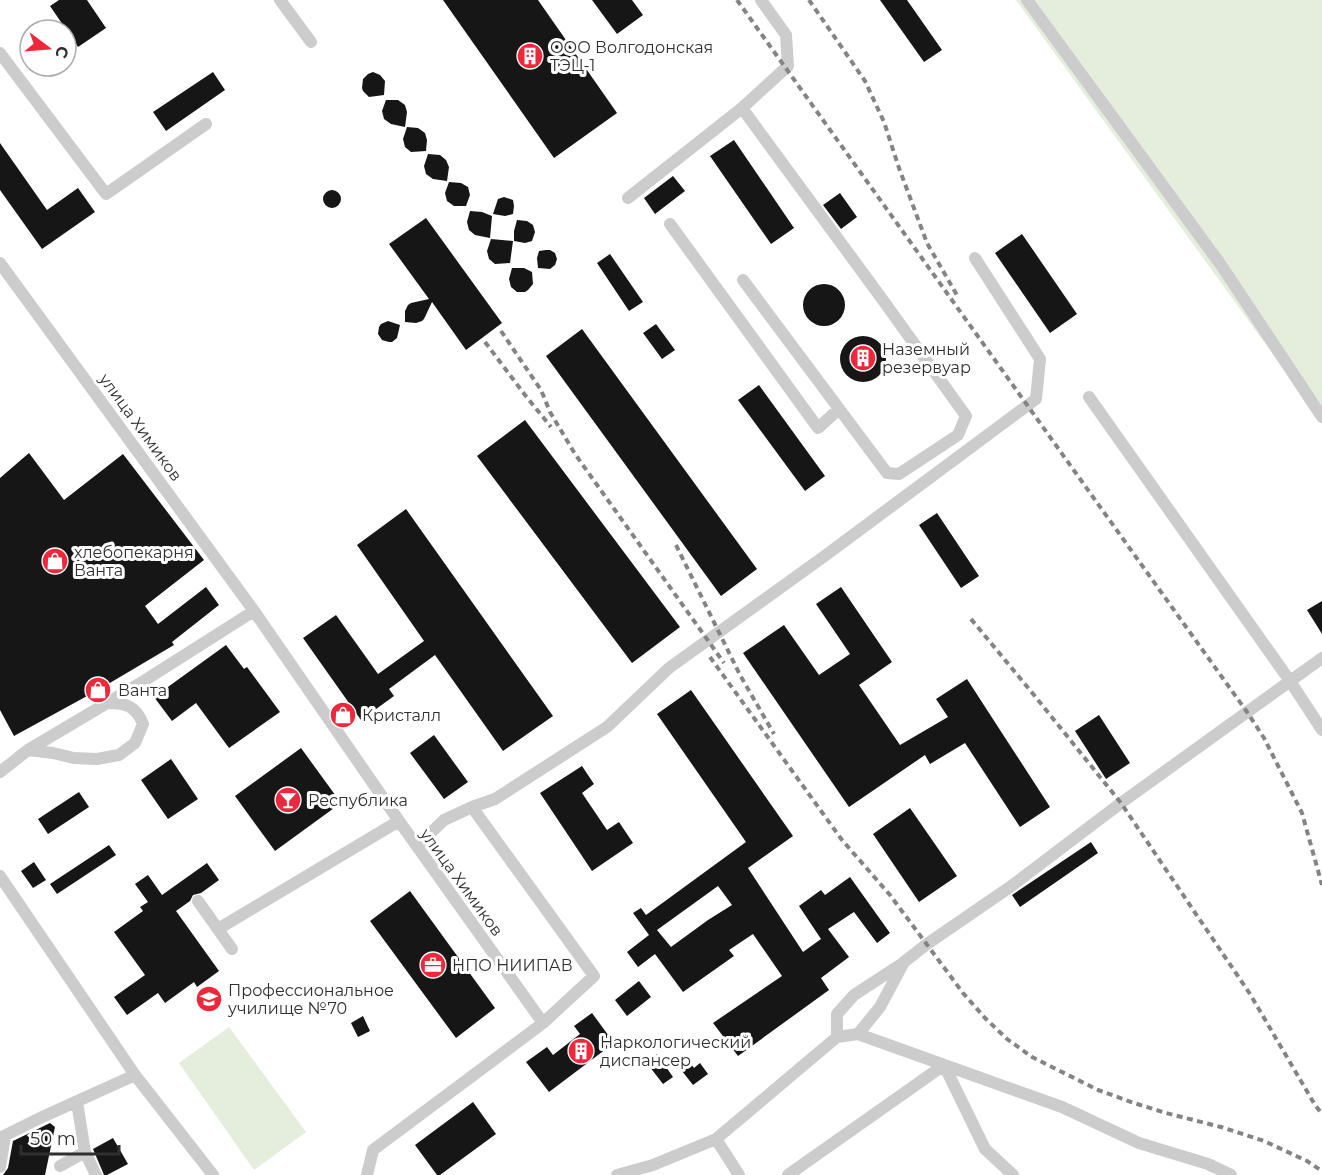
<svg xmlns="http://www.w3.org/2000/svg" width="1322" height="1175" viewBox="0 0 1322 1175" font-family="Montserrat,sans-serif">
	<rect width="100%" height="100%" fill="#fff"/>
	<path fill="#e5eddc" d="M1016 0H1322V422Z
		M229 1027 306 1132 254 1170 179 1063Z"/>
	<path fill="#161616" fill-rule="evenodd" d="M59 0H87L106 28 78 47 50 6Z
		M443 0H538L617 113 554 158Z
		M592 0H632L643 15 617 34Z
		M880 0H907L942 50 924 62Z
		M213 72 225 90 166 131 153 112Z
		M373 72 380 75 385 81 384 95 369 97 363 91 362 88 363 79 368 74Z
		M386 100H398L405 105 407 112 405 127 391 124 384 119 382 111Z
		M407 127 418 128 425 133 427 140 426 151 411 152 405 147 403 139Z
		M734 140 794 228 771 244 710 156Z
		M0 143 47 210 78 188 95 212 42 249 0 190Z
		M428 154 440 155 446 160 449 167 447 181 433 179 426 174 424 166Z
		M673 176 685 191 655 214 644 198Z
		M449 182 461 183 468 187 470 195 466 206H454L447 201 445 193Z
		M323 199a9 9 0 1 1 18 0a9 9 0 1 1-18 0Z
		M840 193 857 217 841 229 823 205Z
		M504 197 513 200 514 206 513 214 505 216 493 214 498 199Z
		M470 211 482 212 492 216 490 238 475 235 469 230 467 222Z
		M426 218 502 323 466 350 432 302 424 319 422 321 416 323 405 322V311L408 305 411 303 429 299 389 244Z
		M517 220 527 221 533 225 535 232 532 241 525 243 514 241V231Z
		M1022 234 1077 314 1050 333 995 253Z
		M491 239 513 241 510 263 495 264 489 259 487 251Z
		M546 250H550L555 253 557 259 555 265 550 269 538 268 537 258 539 251Z
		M610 254 643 302 629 311 597 263Z
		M512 268H524L532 272 533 284 528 290 525 292H517L511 287 509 279Z
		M803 305a21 21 0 1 1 42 0a21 21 0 1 1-42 0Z
		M388 321 400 325 397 338 392 342H389L382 340 378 334 379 327 381 324Z
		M656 324 675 350 662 359 643 333Z
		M582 329 757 569 721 596 546 356Z
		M840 359a23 23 0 1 1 46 0a23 23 0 1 1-46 0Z
		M759 385 825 476 805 491 738 400Z
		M525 420 680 627 632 663 477 456Z
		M29 453 64 500 123 454 204 560 145 606 158 624 206 587 219 605 172 642 174 645 98 690 14 736 0 710V478Z
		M406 509 553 716 503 751 435 655 389 689 394 696 361 720 303 638 336 615 378 674 424 641 357 545Z
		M937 513 979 576 961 588 919 525Z
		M841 587 892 662 859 685 900 745 948 717 936 699 967 679 1050 807 1020 827 965 743 930 764 925 755 849 807 743 653 784 625 819 675 850 654 816 604Z
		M1322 601V634L1307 610Z
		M226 645 244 669 247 667 280 712 229 748 196 703 172 721 154 697Z
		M691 690 793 836 748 868 803 952 821 939 799 906 821 890 825 895 850 877 890 933 877 943 854 912 828 929 849 957 821 978 829 990 738 1056 713 1023 782 976 753 934 729 950 734 956 683 992 655 954 638 967 627 952 649 935 633 913 641 908 646 915 746 842 657 714ZM718 886 732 905 708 920 671 947 657 930Z
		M1099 715 1130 763 1106 779 1075 731Z
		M434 735 468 782 444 799 410 753Z
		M301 748 341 803 275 851 235 796Z
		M171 759 198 799 168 819 141 780Z
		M582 766 594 784 582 793 607 830 619 822 633 843 592 871 540 793Z
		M79 792 89 807 48 834 38 819Z
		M910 808 957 876 919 902 873 834Z
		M1091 842 1098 853 1020 907 1012 895Z
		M109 845 116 855 57 894 50 884Z
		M34 862 46 880 33 888 21 871Z
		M207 863 219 880 201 893 193 895 190 901 176 911 219 971 197 987 194 982 165 1003 158 993 127 1015 114 997 145 975 114 932 143 911 140 907 148 902 135 884 148 875 162 895Z
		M410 891 495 1008 456 1038 370 921Z
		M639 981 651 997 627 1016 615 1000Z
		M592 1013 614 1043 549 1092 526 1062 547 1047 553 1055 580 1034 574 1026Z
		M363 1016 370 1031 358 1037 351 1023Z
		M657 1054 673 1077 663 1084 646 1062Z
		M700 1063 708 1074 693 1085 682 1071 691 1064 694 1068Z
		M473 1102 496 1134 440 1175H437L415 1145Z
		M50 1123 55 1127 45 1175H3L8 1168 13 1141Z
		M113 1138 128 1164 107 1175H104L93 1149Z"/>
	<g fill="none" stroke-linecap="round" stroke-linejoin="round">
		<path stroke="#ccc" stroke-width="12" d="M280 0 311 42
			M1027 0 1221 265 1322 417
			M0 53 106 194 206 124
			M742 108 885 303 966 416 958 435 899 474 887 473 743 280
			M628 198 742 108 788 66 786 35 761 0
			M670 224 818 428 839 409
			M0 263 254 611 139 684 28 750 0 772
			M1089 397 1290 681 1322 730
			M254 611 399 821 543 1023
			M28 750 53 753 74 758 97 759 119 755 135 743 143 724C136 706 126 703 108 703
			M472 807 495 799 607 727 669 668 826 555 1036 399 1040 359 975 258
			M0 876 135 1075 213 1175
			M198 901 232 949
			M218 929 399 821
			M858 1034 880 1007 904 962 927 944 1010 887 1121 803 1322 658
			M837 1037V1014L854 995 903 963
			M77 1102 85 1152 96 1175
			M0 1138 40 1118 135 1075
			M716 1139 739 1175
			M60 1166 85 1152
			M0 1167 5 1136
			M367 1175 373 1150 543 1023 594 976 472 807 444 820 417 846
			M617 1175 653 1165 716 1139 837 1037 858 1034 1062 1107 1139 1143 1208 1164 1231 1175
			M788 1175 944 1065 985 1149 1013 1175"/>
		<path stroke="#848484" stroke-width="4" stroke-dasharray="6 4.5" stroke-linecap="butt" d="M737 0 1247 712 1264 738 1302 813 1322 885
			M809 0 865 81 884 122 899 168 927 243 958 297
			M501 331 541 390 550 412 575 454 724 663
			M485 342 525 395 551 427
			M676 545 740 675 774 734
			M971 619 1034 695 1121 803 1250 994 1315 1105 1322 1114
			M710 657 842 840 890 895 963 993 985 1018 1007 1039 1032 1057 1098 1090 1134 1103 1166 1113 1221 1127 1264 1141 1307 1161 1322 1171"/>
	</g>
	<defs>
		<symbol id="building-disc" viewBox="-11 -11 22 22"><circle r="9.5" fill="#ee283c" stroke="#fff"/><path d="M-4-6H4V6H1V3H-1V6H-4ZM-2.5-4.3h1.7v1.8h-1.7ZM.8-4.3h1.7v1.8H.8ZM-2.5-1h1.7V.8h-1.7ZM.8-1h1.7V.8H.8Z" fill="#fff"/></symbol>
		<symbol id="shop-disc" viewBox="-11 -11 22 22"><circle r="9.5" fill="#ee283c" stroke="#fff"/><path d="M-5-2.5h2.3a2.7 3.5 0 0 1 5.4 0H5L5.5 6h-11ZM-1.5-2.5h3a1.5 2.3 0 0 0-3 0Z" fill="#fff"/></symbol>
		<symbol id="bar-disc" viewBox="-11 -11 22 22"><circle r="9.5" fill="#ee283c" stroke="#fff"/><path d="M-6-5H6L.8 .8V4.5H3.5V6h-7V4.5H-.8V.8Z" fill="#fff"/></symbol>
		<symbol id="office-disc" viewBox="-11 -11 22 22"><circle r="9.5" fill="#ee283c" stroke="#fff"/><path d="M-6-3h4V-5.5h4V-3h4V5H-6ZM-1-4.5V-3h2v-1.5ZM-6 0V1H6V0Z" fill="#fff"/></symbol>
		<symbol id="university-disc" viewBox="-11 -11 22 22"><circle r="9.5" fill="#ee283c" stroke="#fff"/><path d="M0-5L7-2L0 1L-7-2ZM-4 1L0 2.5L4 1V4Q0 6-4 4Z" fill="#fff"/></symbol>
	</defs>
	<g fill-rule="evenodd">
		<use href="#building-disc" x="515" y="41" width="30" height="30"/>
		<use href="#building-disc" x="848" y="343" width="30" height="30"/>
		<use href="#shop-disc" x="40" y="546" width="30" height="30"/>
		<use href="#shop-disc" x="83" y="675" width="30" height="30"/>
		<use href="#shop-disc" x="328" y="700" width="30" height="30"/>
		<use href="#bar-disc" x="273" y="785" width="30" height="30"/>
		<use href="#office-disc" x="418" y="950" width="30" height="30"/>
		<use href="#university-disc" x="194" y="984" width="30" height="30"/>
		<use href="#building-disc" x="566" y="1036" width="30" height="30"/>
	</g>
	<g text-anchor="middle" stroke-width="6" stroke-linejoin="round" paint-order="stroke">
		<g font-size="16" fill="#2f2f2f" stroke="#fff" text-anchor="start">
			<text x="550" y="53">ООО Волгодонская<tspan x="550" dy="18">ТЭЦ-1</tspan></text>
			<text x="882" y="355">Наземный<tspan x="882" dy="18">резервуар</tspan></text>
			<text x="74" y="558">хлебопекарня<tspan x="74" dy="18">Ванта</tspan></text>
			<text x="118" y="696">Ванта</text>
			<text x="362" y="721">Кристалл</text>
			<text x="308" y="806">Республика</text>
			<text x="452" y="971">НПО НИИПАВ</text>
			<text x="228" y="996">Профессиональное<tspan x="228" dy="18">училище №70</tspan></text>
			<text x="600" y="1048">Наркологический<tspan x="600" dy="18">диспансер</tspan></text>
		</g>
		<g font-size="16" fill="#2f2f2f" stroke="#fff">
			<text transform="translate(141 427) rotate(54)" y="6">улица Химиков</text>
			<text transform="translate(462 882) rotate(54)" y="6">улица Химиков</text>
		</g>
	</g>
	<g transform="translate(48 48) rotate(106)"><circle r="28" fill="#ffffff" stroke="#acacac" stroke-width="1.5"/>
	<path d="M0-4.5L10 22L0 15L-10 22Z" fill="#ee283c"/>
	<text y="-9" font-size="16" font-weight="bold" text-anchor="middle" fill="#2f2f2f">С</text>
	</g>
	<path d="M21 1145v9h98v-9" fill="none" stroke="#2f2f2f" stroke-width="3"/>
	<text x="30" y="1145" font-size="18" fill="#2f2f2f" stroke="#ffffff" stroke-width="4.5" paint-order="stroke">50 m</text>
</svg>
